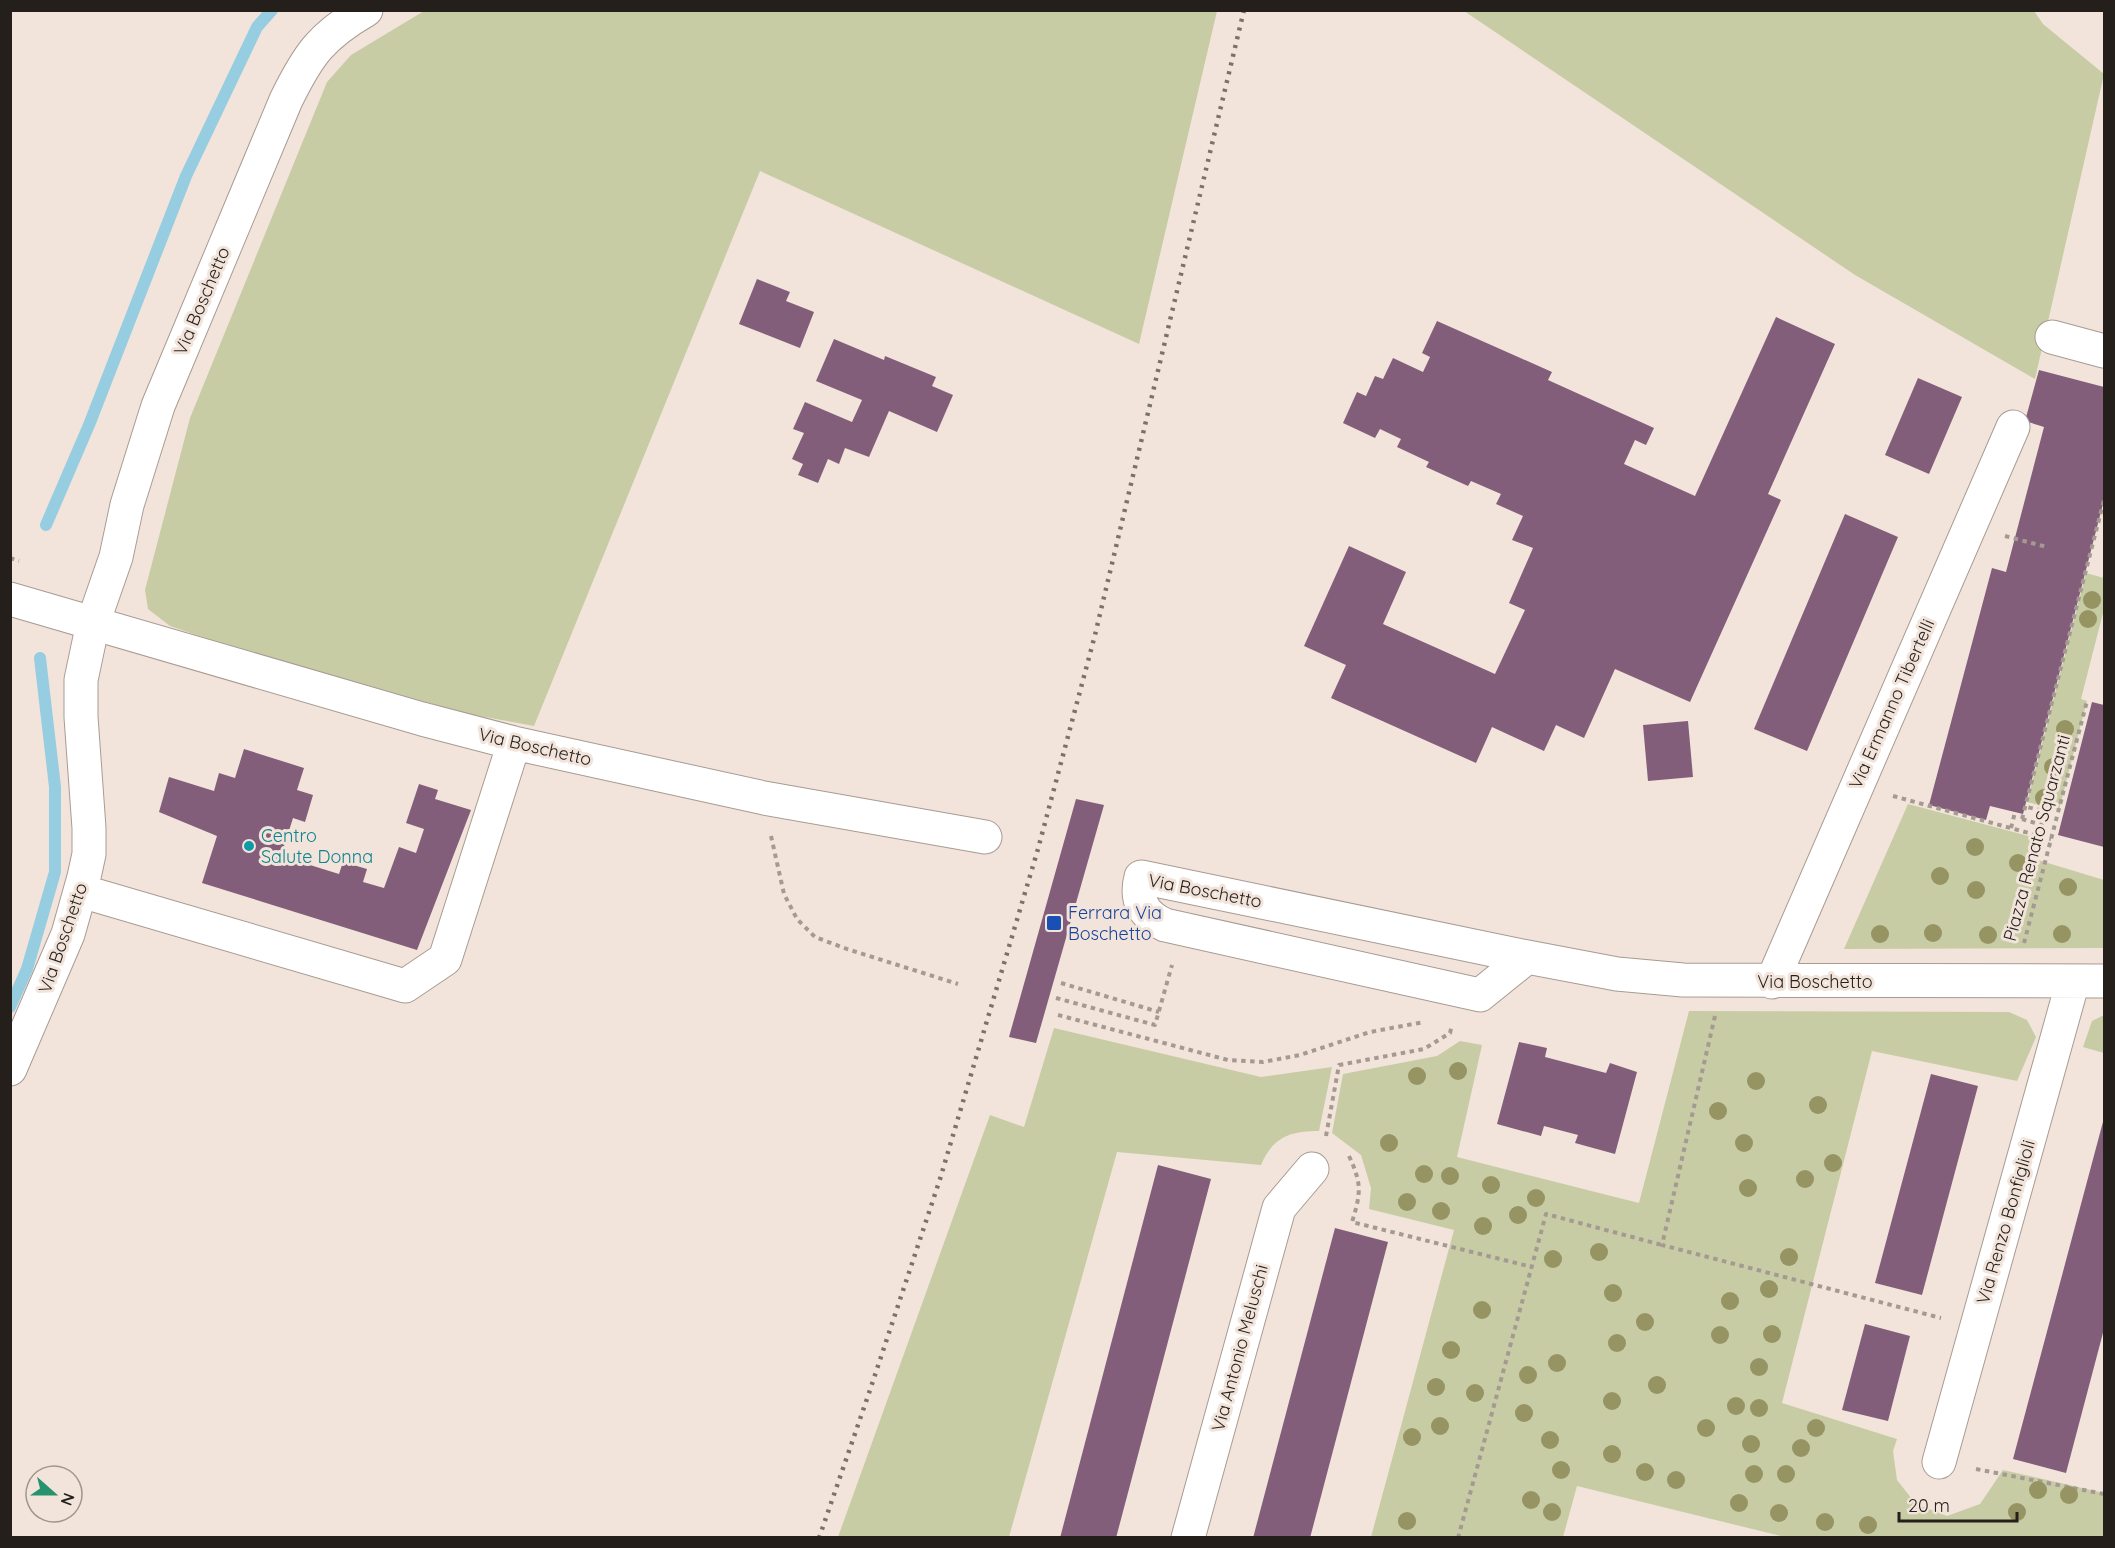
<svg xmlns="http://www.w3.org/2000/svg" width="2115" height="1548" viewBox="0 0 2115 1548" font-family="Quicksand,sans-serif">
	<rect width="100%" height="100%" fill="#f2e4da"/>
	<path fill="#c7cca5" d="M424 11H1217L1139 344 760 171 534 726 463 713 208 639 170 626 148 609 145 590 190 418 327 82 351 55Z
		M1464 11H2034L2043 24 2104 74 2035 379 1855 275Z
		M2086 573 2104 578V609L2081 699 2087 701 2059 810 2027 802Z
		M1908 804 2043 840 2038 860 2104 880V948L1844 949Z
		M1689 1011 2009 1012 2027 1020 2036 1037 2017 1081 1872 1051 1782 1403 1897 1439 1893 1451 1897 1480 1916 1504 1947 1516 1980 1504 2003 1470 2104 1493V1537H1785L1577 1486 1563 1537H1371L1454 1230 1369 1209 1371 1188 1361 1155 1332 1133 1343 1074 1437 1056 1460 1041 1482 1045 1457 1157 1639 1203Z
		M2104 1015V1053L2083 1047 2092 1021Z
		M1054 1028 1261 1077 1332 1067 1319 1131C1290 1131 1273 1137 1261 1165L1117 1152 1009 1537H838L990 1115 1024 1127Z"/>
	<g fill="none" stroke-linecap="round" stroke-linejoin="round">
		<path stroke="#97cde1" stroke-width="12" d="M46 525 89 425 186 176 257 27 272 10
			M10 1007 27 969 55 872V787L40 658"/>
	</g>
	<path fill="#825e7b" d="M757 279 790 292 786 301 814 312 800 348 739 324Z
		M1776 317 1835 344 1768 494 1781 500 1690 702 1615 669 1584 738 1556 725 1544 751 1492 727 1476 763 1331 698 1346 665 1304 646 1349 546 1406 572 1383 624 1495 674 1525 610 1509 603 1533 548 1512 540 1523 516 1496 504 1501 494 1471 481 1468 486 1426 467 1429 462 1397 447 1401 439 1380 429 1375 438 1343 423 1357 392 1366 396 1375 376 1383 379 1393 358 1423 372 1430 357 1422 353 1437 321 1552 372 1548 380 1654 428 1646 445 1635 440 1624 464 1695 496Z
		M834 339 884 360 885 356 936 377 932 386 953 395 937 432 889 411 869 457 845 448 839 464 828 459 818 483 798 475 803 464 792 459 804 433 793 429 805 402 852 422 862 400 816 381Z
		M2039 370 2104 387V500L2023 814 1990 806 1986 820 1929 805 1992 568 2006 572 2044 427 2025 421Z
		M1918 378 1962 397 1929 474 1885 455Z
		M1845 514 1898 537 1807 751 1754 729Z
		M2092 702 2104 705V847L2058 835Z
		M1688 721 1693 777 1648 781 1643 725Z
		M244 749 304 768 297 790 313 795 305 822 293 818 281 856 339 874 343 862 367 869 363 882 384 888 399 847 416 853 424 829 406 823 419 784 438 790 435 799 471 810 417 950 202 883 217 836 159 812 169 777 214 791 219 773 235 778Z
		M1076 799 1104 805 1036 1043 1009 1037Z
		M1519 1042 1547 1048 1545 1057 1606 1073 1610 1063 1637 1072 1615 1154 1575 1143 1578 1135 1544 1126 1541 1136 1497 1124Z
		M1931 1074 1978 1086 1922 1295 1875 1283Z
		M2104 1118V1329L2066 1473 2013 1459Z
		M1158 1165 1211 1179 1116 1538H1060Z
		M1335 1228 1388 1242 1310 1538H1253Z
		M1865 1324 1910 1336 1888 1421 1842 1410Z"/>
	<g fill="none" stroke-linecap="round" stroke-linejoin="round">
		<defs>
			<path id="minor" d="M2052 337 2104 351
				M10 599 422 719 514 743 764 798 985 837
				M81 891 405 986 445 959 514 743
				M1527 957 1480 995 1165 925C1143 915 1135 900 1141 877L1527 957 1617 974 1683 980 2104 981
				M1772 982 2013 427
				M10 1069 68 934 84 877 89 854V828L81 717V680L93 623 116 557 127 505 158 406 286 100C308 55 321 36 366 10
				M1939 1462 2073 981
				M1188 1538 1279 1208 1312 1169"/>
		</defs>
		<use href="#minor" stroke="#a89b92" stroke-width="35"/>
		<path stroke="#a59a92" stroke-width="4" stroke-dasharray="4.5 4.5" stroke-linecap="butt" d="M2005 536 2047 547
			M10 558 19 561
			M1893 796 2051 839
			M2022 819 2045 826 2048 812 2027 807
			M2011 828 2015 812
			M771 836 784 894 797 919 815 937 847 949 958 984
			M2024 943 2087 701
			M1061 983 1159 1012
			M1056 998 1155 1025 1172 965
			M1058 1015 1228 1060 1263 1062 1300 1055 1370 1032 1424 1022
			M1715 1016 1662 1245 1941 1318
			M1326 1136 1339 1065 1424 1049 1450 1033 1452 1025
			M1349 1156C1362 1184 1361 1193 1352 1222L1532 1267
			M1976 1469 2104 1494
			M1458 1538 1546 1214 1662 1245"/>
		<use href="#minor" stroke="#fff" stroke-width="33"/>
		<path stroke="#7a716b" stroke-width="4.5" stroke-dasharray="3 6" stroke-linecap="butt" d="M819 1538 869 1393 940 1179 1038 849 1095 635 1244 10"/>
		<path stroke="#a59a92" stroke-width="4" stroke-dasharray="4.5 4.5" stroke-linecap="butt" d="M2022 819 2104 500"/>
	</g>
	<g fill="#979463">
		<circle cx="2092" cy="600" r="9"/>
		<circle cx="2088" cy="619" r="9"/>
		<circle cx="2065" cy="729" r="9"/>
		<circle cx="2053" cy="767" r="9"/>
		<circle cx="2044" cy="798" r="9"/>
		<circle cx="1975" cy="847" r="9"/>
		<circle cx="2018" cy="863" r="9"/>
		<circle cx="1940" cy="876" r="9"/>
		<circle cx="2068" cy="887" r="9"/>
		<circle cx="1976" cy="890" r="9"/>
		<circle cx="1933" cy="933" r="9"/>
		<circle cx="1880" cy="934" r="9"/>
		<circle cx="2062" cy="934" r="9"/>
		<circle cx="1988" cy="935" r="9"/>
		<circle cx="1458" cy="1071" r="9"/>
		<circle cx="1417" cy="1076" r="9"/>
		<circle cx="1756" cy="1081" r="9"/>
		<circle cx="1818" cy="1105" r="9"/>
		<circle cx="1718" cy="1111" r="9"/>
		<circle cx="1389" cy="1143" r="9"/>
		<circle cx="1744" cy="1143" r="9"/>
		<circle cx="1833" cy="1163" r="9"/>
		<circle cx="1424" cy="1174" r="9"/>
		<circle cx="1450" cy="1176" r="9"/>
		<circle cx="1805" cy="1179" r="9"/>
		<circle cx="1491" cy="1185" r="9"/>
		<circle cx="1748" cy="1188" r="9"/>
		<circle cx="1536" cy="1198" r="9"/>
		<circle cx="1407" cy="1202" r="9"/>
		<circle cx="1441" cy="1211" r="9"/>
		<circle cx="1518" cy="1215" r="9"/>
		<circle cx="1483" cy="1226" r="9"/>
		<circle cx="1599" cy="1252" r="9"/>
		<circle cx="1789" cy="1257" r="9"/>
		<circle cx="1553" cy="1259" r="9"/>
		<circle cx="1769" cy="1289" r="9"/>
		<circle cx="1613" cy="1293" r="9"/>
		<circle cx="1730" cy="1301" r="9"/>
		<circle cx="1482" cy="1310" r="9"/>
		<circle cx="1645" cy="1322" r="9"/>
		<circle cx="1772" cy="1334" r="9"/>
		<circle cx="1720" cy="1335" r="9"/>
		<circle cx="1617" cy="1343" r="9"/>
		<circle cx="1451" cy="1350" r="9"/>
		<circle cx="1557" cy="1363" r="9"/>
		<circle cx="1759" cy="1367" r="9"/>
		<circle cx="1528" cy="1375" r="9"/>
		<circle cx="1657" cy="1385" r="9"/>
		<circle cx="1436" cy="1387" r="9"/>
		<circle cx="1475" cy="1393" r="9"/>
		<circle cx="1612" cy="1401" r="9"/>
		<circle cx="1736" cy="1406" r="9"/>
		<circle cx="1759" cy="1408" r="9"/>
		<circle cx="1524" cy="1413" r="9"/>
		<circle cx="1440" cy="1426" r="9"/>
		<circle cx="1706" cy="1428" r="9"/>
		<circle cx="1816" cy="1428" r="9"/>
		<circle cx="1412" cy="1437" r="9"/>
		<circle cx="1550" cy="1440" r="9"/>
		<circle cx="1751" cy="1444" r="9"/>
		<circle cx="1801" cy="1448" r="9"/>
		<circle cx="1612" cy="1454" r="9"/>
		<circle cx="1561" cy="1470" r="9"/>
		<circle cx="1645" cy="1472" r="9"/>
		<circle cx="1754" cy="1474" r="9"/>
		<circle cx="1786" cy="1474" r="9"/>
		<circle cx="1676" cy="1480" r="9"/>
		<circle cx="2038" cy="1490" r="9"/>
		<circle cx="2069" cy="1495" r="9"/>
		<circle cx="1531" cy="1500" r="9"/>
		<circle cx="1739" cy="1503" r="9"/>
		<circle cx="1552" cy="1512" r="9"/>
		<circle cx="2017" cy="1512" r="9"/>
		<circle cx="1779" cy="1513" r="9"/>
		<circle cx="1407" cy="1521" r="9"/>
		<circle cx="1825" cy="1522" r="9"/>
		<circle cx="1868" cy="1525" r="9"/>
	</g>
	<circle fill="#0f9aa8" stroke="#f2e4da" stroke-width="2" cx="249" cy="846" r="6"/>
	<rect fill="#1a4fb4" stroke="#f2e4da" stroke-width="2" x="1046" y="915" width="16" height="16" rx="3"/>
	<g text-anchor="middle" stroke-width="6" stroke-linejoin="round" paint-order="stroke">
		<g font-size="18" fill="#241f1b" stroke="#f2e4da">
			<text transform="translate(202 301) rotate(-67)" y="6">Via Boschetto</text>
			<text transform="translate(1892 704) rotate(-66)" y="6">Via Ermanno Tibertelli</text>
			<text transform="translate(535 747) rotate(13)" y="6">Via Boschetto</text>
			<text transform="translate(2037 838) rotate(-75)" y="6">Piazza Renato Squarzanti</text>
			<text transform="translate(1205 891) rotate(11)" y="6">Via Boschetto</text>
			<text transform="translate(63 938) rotate(-71)" y="6">Via Boschetto</text>
			<text x="1815" y="988">Via Boschetto</text>
			<text transform="translate(2006 1222) rotate(-74)" y="6">Via Renzo Bonfiglioli</text>
			<text transform="translate(1240 1348) rotate(-75)" y="6">Via Antonio Meluschi</text>
		</g>
		<g font-size="18" fill="#0d838f" stroke="#f2e4da" text-anchor="start">
			<text x="261" y="842">Centro<tspan x="261" dy="21">Salute Donna</tspan></text>
		</g>
		<g font-size="18" fill="#164399" stroke="#f2e4da" text-anchor="start">
			<text x="1068" y="919">Ferrara Via<tspan x="1068" dy="21">Boschetto</tspan></text>
		</g>
	</g>
	<rect width="2115" height="1548" fill="none" stroke="#241f1b" stroke-width="24"/>
	<g transform="translate(54 1494) rotate(111)"><circle r="28" fill="#f2e4da" stroke="#a0958e" stroke-width="1.5"/>
	<path d="M0-4.5L10 22L0 15L-10 22Z" fill="#28916e"/>
	<text y="-9" font-size="16" font-weight="bold" text-anchor="middle" fill="#241f1b">N</text>
	</g>
	<path d="M1899 1512v9h118v-9" fill="none" stroke="#241f1b" stroke-width="3"/>
	<text x="1908" y="1512" font-size="18" fill="#241f1b" stroke="#f2e4da" stroke-width="4.5" paint-order="stroke">20 m</text>
</svg>
